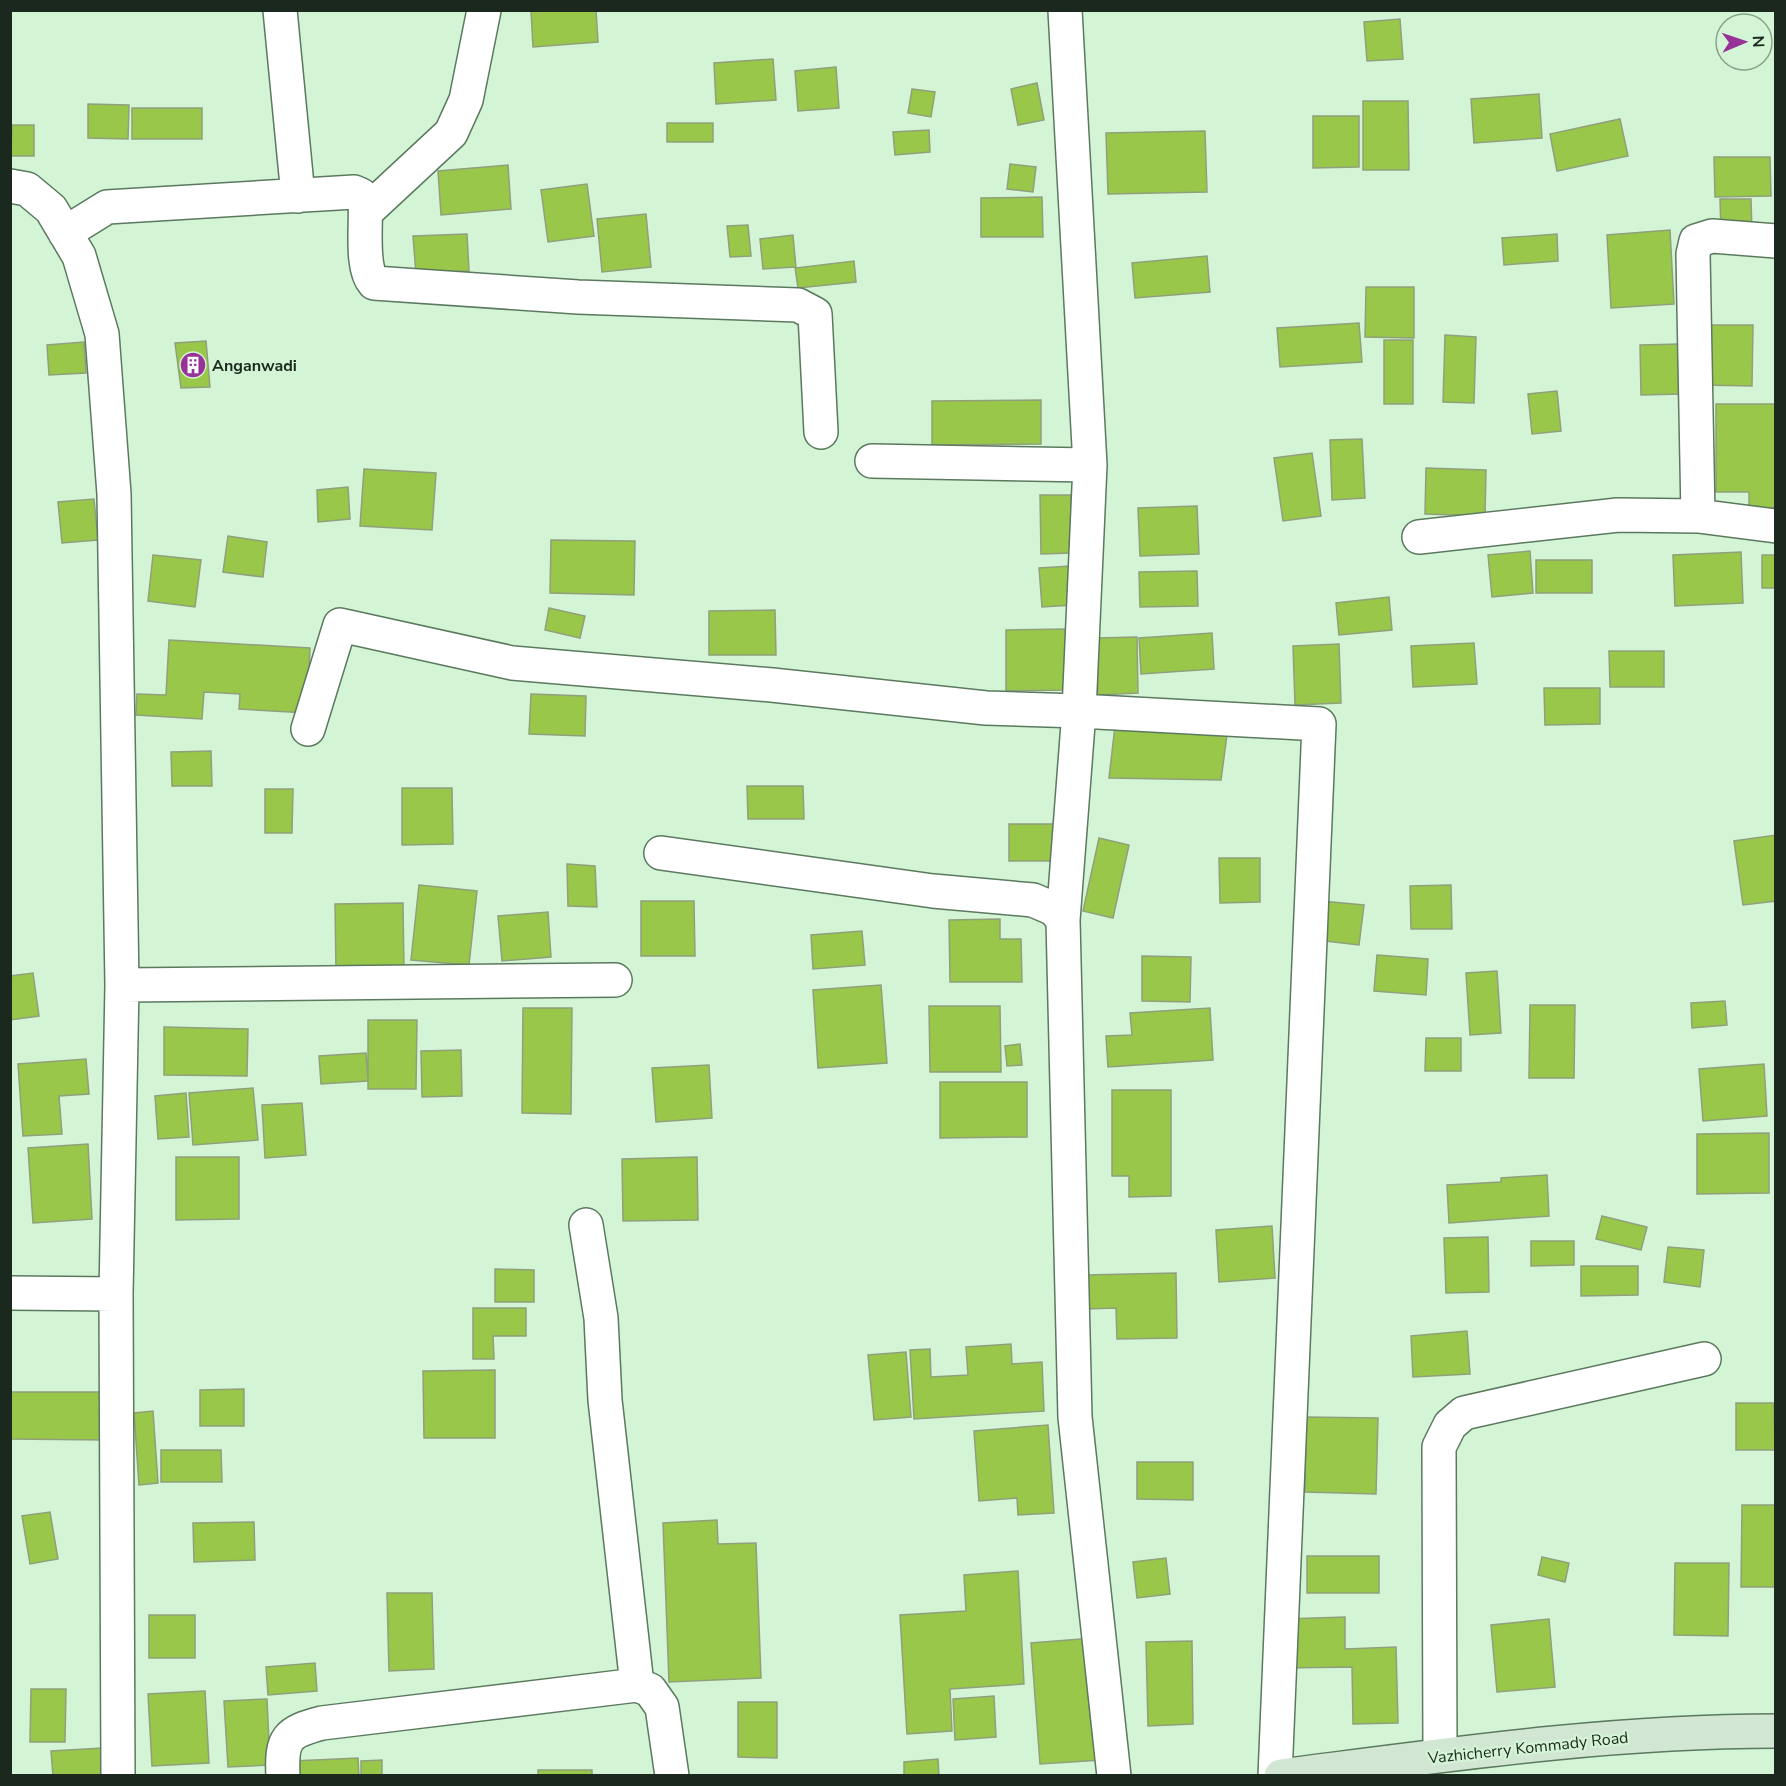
<svg xmlns="http://www.w3.org/2000/svg" width="1786" height="1786" viewBox="0 0 1786 1786" font-family="'Nunito Sans',sans-serif">
	<rect width="100%" height="100%" fill="#d3f5d5"/>
	<path fill="#99c74a" stroke="#90a07b" stroke-width="1.5" d="M596 10 598 42 533 47 531 11Z
		M1400 19 1403 59 1367 61 1364 22Z
		M773 59 776 100 716 104 714 63Z
		M836 67 839 108 798 111 795 71Z
		M1037 83 1044 120 1018 125 1011 89Z
		M912 89 935 92 931 117 908 113Z
		M1539 94 1542 138 1474 143 1471 99Z
		M1363 101H1408L1409 170H1363Z
		M88 104 129 105 128 139 88 138Z
		M132 108H202V139H132Z
		M1313 116H1359V167L1313 168Z
		M1620 119 1628 156 1557 171 1550 134Z
		M667 123H713V142H667Z
		M12 125H34V156H11Z
		M929 130 930 152 895 155 893 132Z
		M1205 131 1207 192 1108 194 1106 133Z
		M1714 157H1770L1771 196 1715 197Z
		M1010 164 1036 167 1033 192 1007 189Z
		M508 165 511 209 441 215 438 171Z
		M587 184 594 236 548 242 541 190Z
		M1042 197 1043 237H981V198Z
		M1720 199H1751L1752 232H1721Z
		M646 214 651 267 602 272 597 219Z
		M748 225 751 256 730 257 727 226Z
		M1670 230 1674 304 1611 308 1607 235Z
		M467 234 469 271 416 274 413 236Z
		M1557 234 1558 261 1504 265 1502 238Z
		M793 235 796 268 854 261 856 282 798 288 795 267 763 269 760 239Z
		M1207 256 1210 292 1135 298 1132 263Z
		M1366 287H1414V338L1365 337Z
		M1359 323 1362 362 1280 367 1277 328Z
		M1703 325H1753L1752 386 1702 385Z
		M1445 335 1476 337 1474 403 1443 402Z
		M1384 340H1413V404H1384Z
		M206 341 210 387 181 388 175 343Z
		M84 342 86 373 49 375 47 345Z
		M1680 344 1681 394 1641 395 1640 345Z
		M1557 391 1561 431 1532 434 1528 394Z
		M1041 400V444L932 445V401Z
		M1716 404H1776V508H1749V492H1716Z
		M1362 439 1365 498 1332 500 1330 440Z
		M1312 453 1321 516 1283 521 1274 458Z
		M1426 468 1486 470 1485 516 1425 514Z
		M364 469 436 473 432 530 360 526Z
		M348 487 350 519 318 522 317 490Z
		M1040 495H1071L1072 553 1041 554Z
		M94 499 98 540 62 543 58 502Z
		M1197 506 1199 554 1140 556 1138 508Z
		M228 536 267 542 263 577 223 572Z
		M551 540 635 541 634 595 550 593Z
		M1530 551 1533 593 1492 597 1488 555Z
		M1741 552 1743 603 1675 606 1673 555Z
		M153 555 201 560 195 607 148 601Z
		M1762 555H1776V588H1762Z
		M1536 560H1592V593H1536Z
		M1070 566 1073 605 1042 607 1039 568Z
		M1197 571 1198 606 1140 607 1139 572Z
		M1389 597 1392 630 1339 635 1336 603Z
		M549 608 585 616 580 638 545 630Z
		M775 610 776 655H709V611Z
		M1067 629 1068 690 1006 691V630Z
		M1212 633 1214 669 1141 674 1139 638Z
		M1137 637 1138 693 1098 695 1096 638Z
		M169 640 310 648 307 713 239 709 240 694 204 692 202 719 136 715 137 694 166 695Z
		M1474 643 1477 684 1413 687 1411 646Z
		M1339 644 1341 703 1295 705 1293 646Z
		M1609 651H1664V687H1610Z
		M1544 688H1600V724L1545 725Z
		M531 694 586 696 585 736 529 734Z
		M1115 726 1227 735 1221 780 1109 778Z
		M211 751 212 786H172L171 752Z
		M747 786H803L804 819H748Z
		M402 788H452L453 844 402 845Z
		M265 789H293L292 833H265Z
		M1009 824H1061V861H1009Z
		M1776 835V901L1743 905 1734 841Z
		M1099 838 1129 845 1113 918 1083 911Z
		M1219 858H1260V902L1220 903Z
		M567 864 595 866 597 907 568 906Z
		M419 885 477 891 469 965 411 960Z
		M1451 885 1452 929H1411L1410 886Z
		M641 901H694L695 956H641Z
		M1321 901 1364 905 1359 945 1317 940Z
		M403 903 404 970 336 971 335 904Z
		M548 912 551 957 502 961 498 916Z
		M1000 919V939H1021L1022 982H950L949 920Z
		M862 931 865 965 813 969 811 935Z
		M1377 955 1428 959 1426 995 1374 991Z
		M1142 956 1191 957 1190 1002 1142 1001Z
		M1497 971 1501 1033 1470 1035 1466 973Z
		M33 973 39 1016 10 1020V976Z
		M881 985 887 1063 818 1068 813 990Z
		M1725 1001 1727 1025 1692 1028 1691 1003Z
		M1530 1005H1575L1574 1078H1529Z
		M929 1006H1000L1001 1072H930Z
		M523 1008H572L571 1114 522 1113Z
		M1210 1008 1213 1060 1108 1067 1106 1036 1132 1035 1130 1013Z
		M368 1020H417L416 1089H368Z
		M164 1027 248 1029 247 1076 164 1075Z
		M1426 1038H1461V1071H1425Z
		M1020 1044 1022 1065 1007 1066 1005 1046Z
		M461 1050 462 1096 422 1097 421 1051Z
		M366 1053 368 1081 321 1084 319 1056Z
		M86 1059 89 1094 59 1096 62 1134 23 1136 18 1064Z
		M1764 1064 1767 1116 1703 1121 1699 1069Z
		M709 1065 712 1118 656 1122 652 1068Z
		M940 1082H1027V1137L940 1138Z
		M253 1088 258 1140 193 1145 189 1093Z
		M1112 1090H1171V1196L1129 1197V1176H1112Z
		M186 1093 189 1137 158 1139 155 1096Z
		M302 1103 306 1155 265 1158 262 1105Z
		M1769 1133V1193L1697 1194V1134Z
		M88 1144 92 1219 33 1223 28 1148Z
		M176 1157H239V1219L176 1220Z
		M697 1157 698 1220 623 1221 622 1159Z
		M1547 1175 1549 1216 1449 1223 1447 1185 1501 1182V1178Z
		M1602 1216 1647 1227 1641 1250 1596 1239Z
		M1272 1226 1275 1278 1219 1282 1216 1230Z
		M1488 1237 1489 1292 1446 1293 1444 1238Z
		M1531 1241H1574V1265L1531 1266Z
		M1668 1247 1704 1250 1700 1287 1664 1282Z
		M1581 1266H1638V1295L1581 1296Z
		M495 1269 534 1270V1302H495Z
		M1176 1273 1177 1338 1117 1339 1116 1308 1087 1309 1086 1275Z
		M473 1308H526V1336H493L494 1359H473Z
		M1467 1331 1470 1374 1413 1377 1411 1336Z
		M1011 1344 1012 1364 1042 1362 1044 1411 914 1419 910 1350 930 1349 931 1377 968 1375 966 1347Z
		M906 1352 911 1417 874 1420 868 1355Z
		M495 1370V1438H424L423 1371Z
		M244 1389V1426H200V1390Z
		M10 1392H103V1440L10 1439Z
		M1736 1403H1774L1775 1450H1736Z
		M153 1411 158 1483 139 1485 134 1413Z
		M1306 1417 1378 1418 1376 1494 1305 1492Z
		M1048 1425 1054 1513 1018 1515 1017 1498 979 1501 974 1431Z
		M161 1450H221L222 1482H161Z
		M1137 1462H1193V1500L1137 1499Z
		M1742 1505H1776V1587H1741Z
		M50 1512 58 1559 30 1564 22 1516Z
		M717 1520 718 1544 756 1543 761 1678 669 1682 663 1523Z
		M254 1522 255 1560 194 1562 193 1523Z
		M1307 1556H1379V1593H1307Z
		M1542 1557 1569 1563 1565 1582 1538 1575Z
		M1166 1558 1170 1594 1137 1598 1133 1562Z
		M1675 1563H1729L1728 1636 1674 1635Z
		M1018 1571 1024 1684 950 1689 952 1731 907 1734 900 1615 966 1611 964 1575Z
		M387 1593H432L434 1669 389 1671Z
		M149 1615H195V1658H149Z
		M1345 1617V1649L1396 1647 1398 1723 1353 1724 1352 1667 1286 1668 1285 1619Z
		M1549 1619 1555 1687 1497 1692 1491 1625Z
		M1093 1638 1102 1760 1040 1764 1031 1643Z
		M1192 1641 1193 1724 1148 1726 1146 1642Z
		M315 1663 317 1691 268 1695 266 1667Z
		M31 1689H66L65 1742H30Z
		M205 1691 209 1763 152 1766 148 1694Z
		M994 1696 996 1737 955 1740 953 1699Z
		M267 1699 270 1765 228 1767 224 1701Z
		M738 1702H777V1758L738 1757Z
		M102 1748 103 1775 53 1776 51 1751Z
		M358 1758 359 1776H294L293 1761Z
		M938 1759 939 1776H904V1762Z
		M382 1760V1776H361V1761Z
		M538 1770H592V1776H538Z"/>
	<g fill="none" stroke-linecap="round" stroke-linejoin="round">
		<defs>
			<path id="street" d="M280 10 298 196
				M1065 10 1090 465 1079 711 1319 724 1275 1776
				M10 186 27 189 51 209 79 256 102 334 114 494 122 985 116 1294 118 1776
				M366 212 451 133 466 100 484 10
				M65 233 107 207 354 192 361 195 365 201C367 223 360 267 374 283L578 297 798 305 815 314 821 432
				M872 461 1090 465
				M1698 516 1693 254 1696 241 1712 236 1776 241
				M1419 537 1618 515 1698 516 1776 526
				M308 729 340 625 512 663 772 685 986 708 1079 711 1063 920
				M661 853 933 891 1033 900 1054 909 1063 920 1075 1417 1114 1776
				M122 985 615 980
				M586 1225 601 1318 605 1400 637 1685
				M10 1293 116 1294
				M1440 1755 1439 1447 1450 1425 1464 1413 1704 1359
				M283 1776C281 1738 287 1732 322 1723L637 1685 650 1690 662 1707 672 1776"/>
			<path id="secondary" d="M1281 1776C1445 1755 1610 1731 1776 1731"/>
		</defs>
		<use href="#street" stroke="#5b795e" stroke-width="36"/>
		<use href="#secondary" stroke="#5b795e" stroke-width="36"/>
		<use href="#street" stroke="#fff" stroke-width="33"/>
		<use href="#secondary" stroke="#d2e6d4" stroke-width="33"/>
	</g>
	<defs>
		<symbol id="building-disc" viewBox="-11 -11 22 22"><circle r="9.5" fill="#963298" stroke="#d3f5d5"/><path d="M-4-6H4V6H1V3H-1V6H-4ZM-2.5-4.3h1.7v1.8h-1.7ZM.8-4.3h1.7v1.8H.8ZM-2.5-1h1.7V.8h-1.7ZM.8-1h1.7V.8H.8Z" fill="#fff"/></symbol>
	</defs>
	<g fill-rule="evenodd">
		<use href="#building-disc" x="178" y="350" width="30" height="30"/>
	</g>
	<g text-anchor="middle" stroke-width="4.5" stroke-linejoin="round" paint-order="stroke">
		<g font-size="16" font-weight="bold" fill="#1b281d" stroke="#d3f5d5" text-anchor="start">
			<text x="212" y="371">Anganwadi</text>
		</g>
		<g font-size="16" fill="#1b281d" stroke="#d3f5d5">
			<text transform="translate(1528 1747) rotate(-6)" y="6">Vazhicherry Kommady Road</text>
		</g>
	</g>
	<rect width="1786" height="1786" fill="none" stroke="#1b281d" stroke-width="24"/>
	<g transform="translate(1744 42) rotate(88)"><circle r="28" fill="#d3f5d5" stroke="#89a38b" stroke-width="1.5"/>
	<path d="M0-4.5L10 22L0 15L-10 22Z" fill="#963298"/>
	<text y="-9" font-size="16" font-weight="bold" text-anchor="middle" fill="#1b281d">N</text>
	</g>
</svg>
